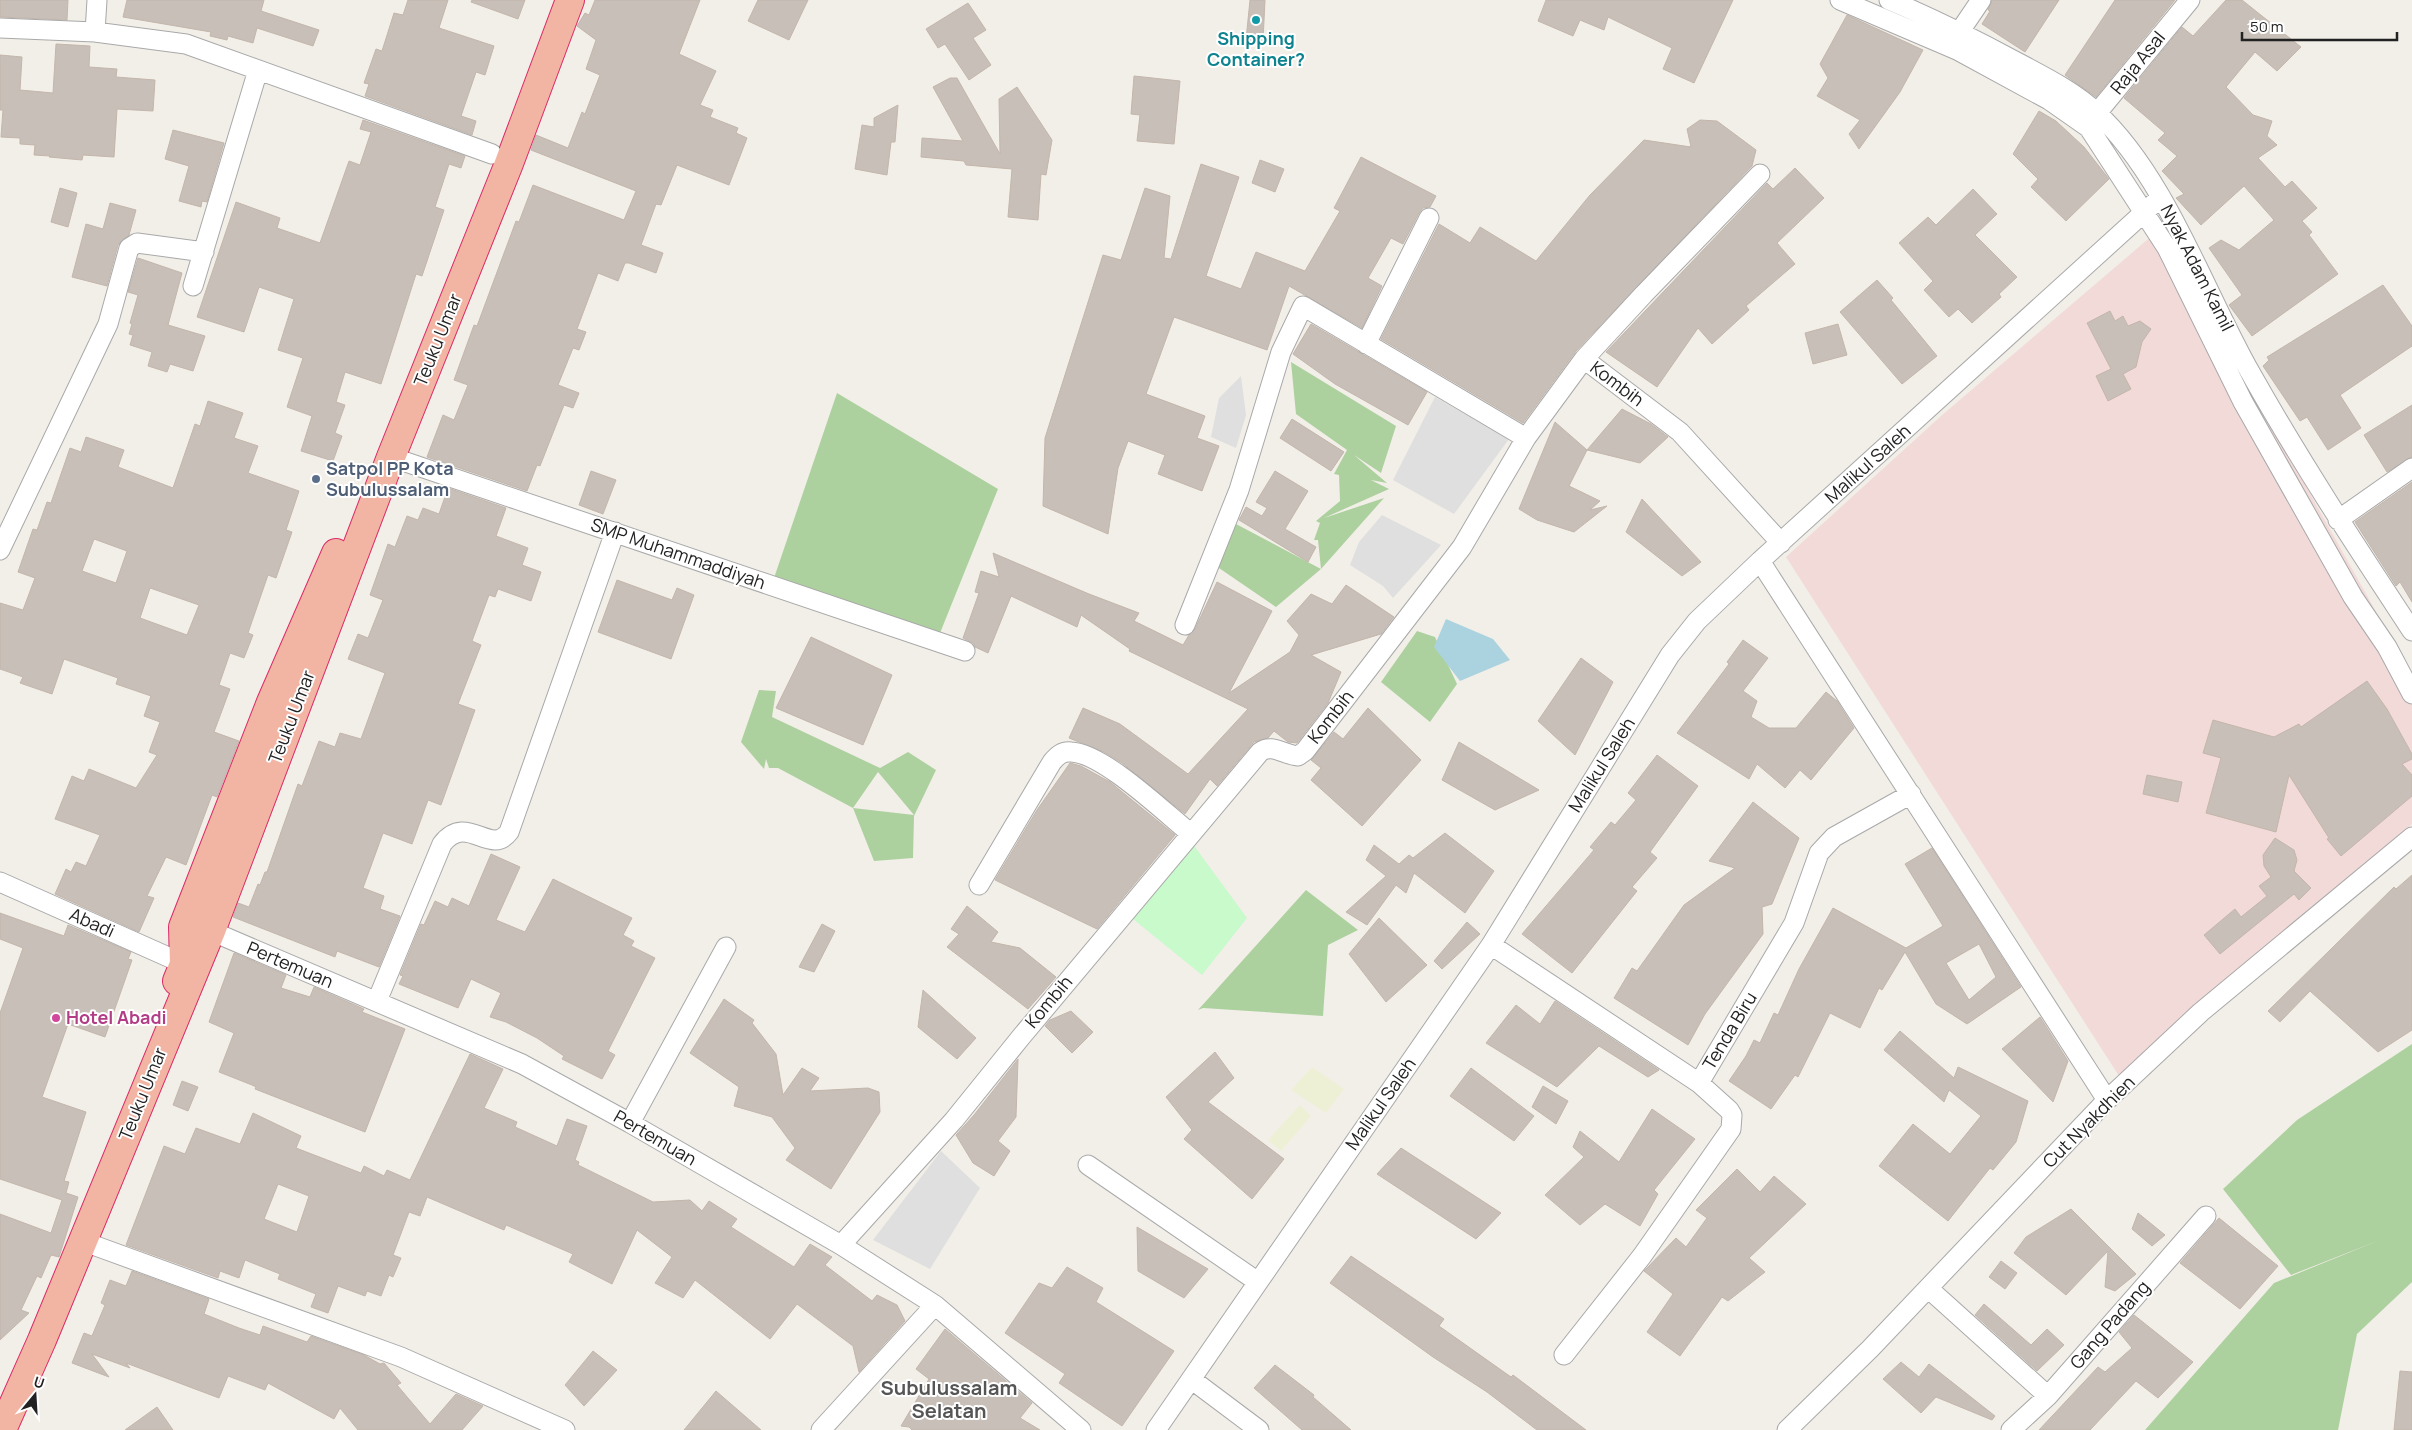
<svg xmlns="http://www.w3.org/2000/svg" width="2412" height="1430" viewBox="0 0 2412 1430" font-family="Manrope,sans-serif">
	<rect width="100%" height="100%" fill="#f2efe9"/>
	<path fill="#e0dfdf" d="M1241 376 1246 415 1236 448 1211 437 1219 398Z
		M1435 397 1509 439 1454 514 1393 480Z
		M1382 515 1441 545 1393 598 1383 586 1350 565 1359 542Z
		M941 1151 980 1188 930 1269 873 1240Z"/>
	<path fill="#f2dad9" d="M2168 222 2275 431 2412 676V824L2119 1076 1786 557 1941 416Z"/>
	<path fill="#eef0d5" d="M1312 1067 1344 1089 1326 1113 1291 1090Z
		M1300 1105 1311 1116 1281 1151 1268 1140Z"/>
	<path fill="#add19e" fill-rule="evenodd" d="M1291 362 1396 426 1381 473 1354 455 1387 483 1371 480 1389 489 1324 518 1384 498 1321 569 1276 607 1216 566 1236 524 1321 569 1318 540H1314L1320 523 1316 521 1340 501 1339 475 1334 474 1347 450 1296 414Z
		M837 393 998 489 940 633 774 578Z
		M1417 631 1435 637 1457 684 1430 722 1381 682Z
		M759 690 776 691 772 717 880 768 908 752 936 770 914 816 913 858 874 861 853 808 778 768H769L766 759 764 769 741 742ZM878 772 914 815 853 808Z
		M1306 890 1358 930 1328 945 1323 1016 1203 1008 1198 1010Z
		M2412 1044V1282L2357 1334 2338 1430H2145L2274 1283 2380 1240 2291 1275 2223 1189 2297 1120Z"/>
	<path fill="#c8facc" d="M1192 843 1247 918 1202 975 1133 919Z"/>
	<path fill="#aad3df" d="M1446 619 1493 639 1510 660 1460 681 1434 647Z"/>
	<path fill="#c7bfb8" stroke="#c4b6ab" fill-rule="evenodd" d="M0 0H68L67 20 0 17Z
		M127 0H264L261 11 319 30 313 46 257 28 253 43 228 36 227 40 210 36 211 32 123 17Z
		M408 0H448L439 28 494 46 485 75 476 72 461 116 476 121 472 135 365 96 369 84 364 83 376 49 382 51 394 13 403 15Z
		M472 0H525L518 19 471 2Z
		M595 0H700L679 54 716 71 700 105 713 110 710 117 738 128 736 133 747 138 729 185 677 165 661 205 656 204 641 245 663 253 656 273 629 263H625L618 281 598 273 577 329 586 332 579 350 573 348 558 385 579 393 573 408 564 405 540 466 537 465 527 491 427 457 443 415 454 420 468 385 454 380 474 325 477 326 516 221 519 222 533 185 624 220 636 191 531 150 536 135 568 148 582 112 585 114 600 75 586 69 596 40 577 26 585 13 589 15Z
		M758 0H808L789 40 748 21Z
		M1250 0H1265L1263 41 1246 40Z
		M1546 0H1733L1694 83 1663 69 1672 48 1608 17 1604 30 1580 20 1573 36 1538 21Z
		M1992 0H2059L2025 52 1982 24 1990 11 1988 10Z
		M2115 0H2175L2096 97 2065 75Z
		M2226 0H2242L2301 47 2277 71 2255 52 2226 87 2253 115 2272 121 2267 136 2277 145 2258 158 2285 187 2292 181 2317 208 2302 221 2312 232 2309 235 2338 274 2252 336 2229 305 2242 295 2209 248 2221 240 2239 250 2274 220 2244 186 2201 225 2176 198 2184 194 2162 171 2177 156 2158 140 2165 133 2124 98 2182 27 2193 36Z
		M968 3 986 30 973 38 991 65 969 80 945 44 938 48 926 29Z
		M1847 15 1923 50 1900 92 1859 149 1849 134 1860 120 1817 96 1828 78 1820 64Z
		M56 44 90 46 89 67 117 69 116 77 155 80 153 111 117 109 114 157 83 155 82 160 49 157 50 156 34 155 35 145 20 144V138L1 137 3 110H0V55L22 57 20 90 53 93Z
		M1134 76 1180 81 1174 144 1137 141 1140 115 1131 114Z
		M950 78H957L1000 154 999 99 1017 87 1052 140 1046 175 1041 174 1038 220 1008 217 1012 169 966 165 964 161 921 157 922 138 963 141 933 87Z
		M898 105 895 142H891L887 175 855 169 862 125 874 127V118Z
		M2039 111 2056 121 2084 147 2109 179 2066 221 2031 187 2038 179 2013 154Z
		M363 120 465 156 461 168 449 164 435 207 444 210 422 276 416 274 381 384 345 372 336 402 345 405 335 433 342 436 333 461 301 451 312 416 287 407 303 358 278 350 294 299 259 287 244 332 197 317 236 202 280 218 277 228 320 243 349 161 360 165 371 132 360 129Z
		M1700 120 1717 121 1756 150 1752 166 1576 351 1523 423 1381 339 1439 224 1470 243 1480 227 1536 261 1590 195 1644 140 1691 147 1687 129Z
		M173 130 224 143 207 202 202 201 201 207 179 201 189 166 165 159Z
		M1361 157 1436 196 1430 207 1423 208 1419 213 1403 244 1391 238 1368 278 1382 286 1362 328 1289 286 1267 350 1174 317 1146 394 1205 416 1197 438 1219 446 1202 491 1158 474 1165 455 1128 441 1118 468 1108 534 1043 506 1045 438 1103 255 1121 260 1145 188 1170 196 1164 258 1171 259 1201 164 1239 177 1206 276 1241 289 1256 252 1305 271 1340 211 1334 208Z
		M1260 160 1284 169 1275 192 1252 183Z
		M1795 168 1824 198 1777 243 1795 264 1746 306 1749 310 1712 344 1698 328 1657 387 1606 352 1767 183 1773 189Z
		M60 188 77 193 68 227 51 222Z
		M1973 189 1997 214 1975 235 2017 277 1999 294 2001 297 1972 323 1958 309 1949 317 1924 290 1933 281 1899 243 1928 217 1936 225Z
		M110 203 136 210 129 235 118 245 107 286 72 277 86 224 103 229Z
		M138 258 182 273 168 325 205 336 193 371 170 364 167 372 148 366 152 352 130 345 133 335 129 334 132 324 130 323 138 295 128 292Z
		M1877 280 1893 298 1891 300 1937 356 1902 384 1840 312Z
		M2383 285 2412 326V346L2340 395 2361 428 2328 450 2307 417 2300 421 2263 366 2269 360 2267 357Z
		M2110 311 2115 321 2123 316 2128 326 2140 321 2151 329 2142 342 2136 367 2123 374 2131 389 2108 401 2096 376 2111 369 2087 323Z
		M1311 324 1427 392 1408 425 1335 384 1293 354Z
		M1838 324 1847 355 1813 364 1805 333Z
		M208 401 243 413 234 438 258 446 248 473 299 491 286 530 292 532 276 578 268 575 248 633 253 635 244 658 230 653 219 685 230 689 214 732 239 741 217 797 212 795 186 865 166 857 147 896 154 898 139 932 55 894 66 869 71 872 76 862 86 866 100 835 55 819 72 776 84 781 89 769 136 788 157 755 149 752 160 722 144 716 151 696 116 684 118 678 64 659 52 694 20 683 23 677 0 669V603L23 610 35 578 18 572 33 529 37 530 47 502 51 503 70 448 81 452 86 437 124 450 118 467 173 488 195 424 200 426ZM94 539 127 551 116 583 82 571ZM150 588 199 605 187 635 140 618Z
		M2412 405V457L2387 472 2364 435Z
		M1622 409 1651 424 1668 437 1640 463 1587 450Z
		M1292 419 1344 452 1331 471 1280 438Z
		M1555 422 1587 450 1569 486 1600 501 1590 510 1607 506 1574 532 1537 520 1519 509Z
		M591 471 616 480 603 514 579 505Z
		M1275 471 1308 491 1285 529 1316 547 1308 562 1239 520 1246 507 1262 516 1267 508 1256 502Z
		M2412 482V602L2400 582 2396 586 2355 522Z
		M448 488 506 508 496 536 528 548 522 565 541 572 531 601 498 589 495 597 489 595 472 641 481 645 458 704 475 710 441 805 428 800 412 844 383 833 363 888 384 896 380 909 400 916 379 967 337 951 335 957 233 917 238 903 249 907 258 884 260 885 265 872H267L298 784 302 786 319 741 335 747 340 733 361 739 385 673 348 659 358 634 368 638 383 600 370 595 388 544 395 547 407 516 418 520 423 508 439 514Z
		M1642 499 1701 562 1682 576 1626 532Z
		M993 553 1089 594 1139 613 1134 621 1183 645 1189 635 1195 629 1217 582 1272 611 1229 693 1290 652 1299 635 1287 621 1311 594 1332 604 1346 585 1394 617 1381 634 1311 655 1341 672 1328 703 1297 743 1288 742 1274 731 1268 738 1254 742 1217 786 1210 779 1185 814 1122 763 1104 752 1069 738 1083 708 1120 724 1188 774 1248 709 1129 651 1130 649 1081 615 1077 627 1011 596 988 653 975 647 973 643 963 638 979 593 975 592 981 571 999 577Z
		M617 580 672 600 677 588 694 595 671 659 598 632Z
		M811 637 892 675 863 745 776 708Z
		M1743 640 1768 658 1743 691 1757 701 1751 717 1769 728H1796L1826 692 1837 701 1854 728 1811 780 1800 770 1785 788 1757 764 1749 779 1677 733 1729 664 1727 662Z
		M1581 658 1613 682 1575 755 1538 721Z
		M2367 681 2387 709 2412 754V759L2402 764 2412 775V796L2341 856 2327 839 2329 838 2289 775 2276 832 2206 813 2221 758 2203 753 2213 720 2274 737 2299 724 2301 727Z
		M1368 708 1421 760 1362 826 1311 780 1321 768 1311 760 1334 732 1343 739Z
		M1459 742 1539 790 1495 810 1442 780Z
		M1657 755 1698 786 1650 852 1657 858 1632 887 1637 891 1572 973 1522 934 1594 850 1590 847 1611 822 1615 825 1636 800 1628 793Z
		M1070 763 1081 766 1110 782 1175 835 1097 929 995 880 1037 810Z
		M2147 775 2182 782 2178 802 2143 794Z
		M1753 802 1799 838 1772 904 1762 907 1763 934 1705 1014 1688 1045 1614 998 1632 968 1637 971 1684 905 1735 868 1709 861Z
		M1445 833 1494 871 1465 913 1414 873 1406 893 1396 885 1367 925 1346 912 1386 876 1366 860 1374 845 1399 864 1409 855 1413 858Z
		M2275 838 2294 850 2297 860 2294 871 2311 888 2299 900 2294 894 2220 954 2204 935 2235 909 2241 917 2267 896 2259 886 2271 877 2264 866 2263 855Z
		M1932 848 2021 987 1967 1024 1936 1004 1905 952 1882 990 1879 988 1860 1028 1830 1013 1798 1077 1795 1075 1771 1109 1729 1081 1746 1056 1754 1040 1760 1043 1774 1013 1778 1015 1799 969 1833 908 1906 948 1943 926 1905 864ZM1979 944 1996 977 1969 1000 1946 963Z
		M491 854 520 867 496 920 525 932 553 879 632 918 623 935 634 941 631 946 655 958 608 1051 615 1055 602 1079 562 1059 564 1056 537 1038 506 1022 490 1017 501 993 471 979 458 1008 399 984 403 976 400 975 421 924 424 925 435 901 448 907 452 898 469 906Z
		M2412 875V1030L2378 1052 2310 991 2280 1022 2268 1011 2394 887 2396 889Z
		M967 906 998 932 991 942 1020 948 1056 977 1028 1009 947 947 959 934 951 929Z
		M0 913 64 936 68 925 131 952 128 959 132 960 105 1037 68 1024 42 1097 86 1112 64 1181 69 1182 66 1193 78 1197 59 1257 51 1255 41 1278 37 1276 21 1310 29 1313 0 1340V1214L51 1233 62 1200 0 1179V1013L23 948 0 939Z
		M1379 918 1427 965 1386 1002 1349 954Z
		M1467 922 1480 934 1442 969 1434 961Z
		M822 924 835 931 814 972 799 967Z
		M234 953 286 975 281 988 310 997 314 987 364 1009 362 1012 405 1029 365 1132 255 1089 256 1087 252 1085 219 1072 234 1033 209 1022Z
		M923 990 976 1038 957 1059 918 1027Z
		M724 999 754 1020 752 1023 776 1054 783 1095 802 1068 819 1078 810 1091 868 1088 879 1092 880 1112 831 1189 786 1160 795 1148 772 1117 734 1106 739 1087 690 1053Z
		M1555 1001 1659 1070 1648 1077 1599 1046 1557 1087 1486 1043 1516 1005 1540 1024Z
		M1071 1011 1093 1032 1072 1053 1045 1026 1050 1020Z
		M2040 1017 2068 1061 2053 1102 2002 1049Z
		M1900 1031 1954 1078 1958 1067 2028 1101 2016 1142 1993 1170 1990 1168 1948 1221 1879 1166 1913 1124 1950 1154 1981 1116 1949 1090 1944 1102 1884 1050Z
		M1215 1052 1234 1078 1208 1102 1284 1159 1252 1199 1184 1139 1192 1130 1166 1097Z
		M470 1054 503 1069 484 1108 517 1122 515 1127 557 1146 567 1119 587 1126 575 1160 579 1162 578 1165 653 1202 690 1200 702 1211 709 1201 737 1219 731 1227 794 1267 810 1244 832 1257 825 1265 872 1301 877 1295 897 1305 905 1321 859 1372 853 1346 797 1304 770 1339 695 1280 683 1298 655 1283 672 1257 637 1230 612 1284 569 1262 573 1254 506 1225 504 1230 427 1197 420 1216 409 1212 393 1255 401 1258 393 1277 389 1275 381 1296 367 1291 365 1296 338 1286 328 1313 311 1307 316 1294 278 1279 280 1274 245 1260 239 1278 220 1271 218 1278 126 1245 164 1146 185 1154 196 1128 240 1144 253 1113 301 1136 296 1148 361 1173 364 1166 384 1176 387 1170 410 1180ZM278 1184 309 1196 297 1232 264 1219Z
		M1018 1059 1016 1117 998 1141 1010 1151 994 1176 973 1163 956 1135 974 1115Z
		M1471 1068 1534 1116 1514 1141 1450 1096Z
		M182 1081 198 1087 188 1111 173 1105Z
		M1543 1086 1568 1101 1556 1124 1532 1107Z
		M1652 1109 1695 1139 1654 1190 1658 1194 1640 1226 1605 1204 1580 1225 1545 1195 1584 1157 1573 1147 1580 1131 1619 1162Z
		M1401 1148 1501 1213 1476 1239 1377 1174Z
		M1737 1169 1760 1192 1774 1176 1806 1204 1749 1258 1765 1272 1728 1301 1722 1297 1680 1356 1647 1332 1673 1294 1644 1271 1676 1238 1686 1247 1707 1218 1696 1210Z
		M2071 1209 2136 1274 2115 1291 2105 1287 2108 1251 2066 1295 2014 1253 2026 1237Z
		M2138 1213 2165 1235 2152 1246 2132 1229Z
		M2219 1218 2278 1266 2240 1309 2180 1263Z
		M1137 1227 1208 1269 1184 1298 1138 1271Z
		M1351 1256 1444 1319 1439 1326 1511 1377 1513 1375 1586 1430H1537L1487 1392 1433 1357 1330 1283Z
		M2001 1261 2017 1273 2005 1289 1989 1277Z
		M1067 1267 1103 1288 1096 1302 1174 1351 1122 1426 1059 1383 1065 1374 1005 1333 1039 1283 1052 1288Z
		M132 1271 209 1299 204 1314 239 1328 260 1335 263 1326 307 1342 311 1336 364 1355 380 1364 384 1363 401 1383 397 1385 430 1424 456 1394 483 1406 462 1430H358L340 1408 334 1419 268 1383 265 1390 228 1376 219 1398 126 1363 130 1368 92 1354 109 1377 72 1363 84 1333 92 1336 105 1305 101 1303 110 1280 126 1286Z
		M1984 1304 2031 1345 2047 1329 2064 1345 2037 1371 1975 1315Z
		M2134 1315 2193 1362 2158 1398 2136 1381 2090 1430H2039L2098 1367 2105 1372 2132 1348 2119 1332Z
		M945 1329 1032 1403 1020 1418 1040 1430H912L909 1427 901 1426 929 1379 916 1369Z
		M593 1351 617 1370 584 1406 565 1385Z
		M1901 1362 1919 1377 1929 1364 1995 1416 1992 1420 1936 1397 1921 1413 1883 1379Z
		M1275 1365 1314 1395 1313 1397 1351 1430H1302L1254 1388Z
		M2400 1371 2412 1372V1430H2394Z
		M716 1391 761 1430H684Z
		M157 1407 173 1430H125Z"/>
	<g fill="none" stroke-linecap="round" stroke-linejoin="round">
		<defs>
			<path id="minor" d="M97 0 95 32 186 44 492 154
				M1840 0 1957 50 2049 100 2089 128 2167 248 2243 402 2353 597 2387 647 2412 694
				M1889 0C1932 18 1974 39 2015 61 2043 76 2074 91 2097 113 2166 177 2204 291 2250 372 2300 461 2356 546 2412 631
				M0 28 95 32
				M1960 31 1981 0
				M2092 123 2097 113 2190 0
				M193 286 258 70
				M1366 344 1429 218
				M1584 359 1644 294 1760 174
				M391 457 965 651
				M2338 520 2412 468
				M0 550 108 324 129 248 137 243 204 252
				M1760 561 2107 1100
				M1185 625 1239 490 1281 352 1303 306 1526 438
				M0 882 184 964
				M979 885 1052 762C1057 756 1062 751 1071 752 1103 753 1164 812 1190 833
				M199 929 211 931 522 1064 630 1123 841 1245 935 1305 1081 1430
				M1491 945 1699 1083 1794 923 1819 853 1834 837 1911 794
				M377 1001 442 844C467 812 490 857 509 832L615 532
				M630 1123 726 947
				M1088 1165 1258 1282
				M82 1241 401 1357 565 1430
				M841 1245 954 1120 1021 1037 1260 752C1272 743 1284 755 1298 756L1305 751 1462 547 1526 438 1584 359 1680 432 1781 543
				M1929 1289 2048 1396
				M1564 1355 1642 1256 1731 1129 1732 1115 1729 1110 1699 1083
				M1191 1379 1259 1430
				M821 1430 935 1305
				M1156 1430 1491 945 1670 655 1697 621 1760 561 2161 197
				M1787 1430 1870 1349 2107 1100 2201 1012 2412 837
				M2011 1430 2048 1396 2206 1216"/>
			<path id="trunk" d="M177 981 184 964 183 927 271 702 336 553
				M2 1430 42 1340 211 931 391 457 508 166 570 0"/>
		</defs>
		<use href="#minor" stroke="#a9a9a9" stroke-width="21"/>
		<use href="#trunk" stroke="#dc2a67" stroke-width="30"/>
		<use href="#minor" stroke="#fff" stroke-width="19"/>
		<use href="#trunk" stroke="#f2b4a3" stroke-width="28"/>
	</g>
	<circle fill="#0f9aa8" stroke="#fff" stroke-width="2" cx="1256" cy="20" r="5"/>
	<circle fill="#5c6f8a" stroke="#fff" stroke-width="2" cx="316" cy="479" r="5"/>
	<circle fill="#d1479c" stroke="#fff" stroke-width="2" cx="56" cy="1018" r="5"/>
	<g text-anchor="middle" stroke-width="4" stroke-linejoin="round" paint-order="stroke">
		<g font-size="18" font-weight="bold" fill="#0d838f" stroke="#fff">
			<text x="1256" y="45">Shipping<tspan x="1256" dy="21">Container?</tspan></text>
		</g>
		<g font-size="18" fill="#222" stroke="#fff">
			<text transform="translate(2138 63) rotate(-51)" y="6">Raja Asal</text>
			<text transform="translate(2197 268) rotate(63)" y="6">Nyak Adam Kamil</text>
			<text transform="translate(438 340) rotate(-68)" y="6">Teuku Umar</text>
			<text transform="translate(1617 384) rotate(37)" y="6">Kombih</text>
			<text transform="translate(1868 464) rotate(-42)" y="6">Malikul Saleh</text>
			<text transform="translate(678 554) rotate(19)" y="6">SMP Muhammaddiyah</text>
			<text transform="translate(292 717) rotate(-69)" y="6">Teuku Umar</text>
			<text transform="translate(1331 717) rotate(-52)" y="6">Kombih</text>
			<text transform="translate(1602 765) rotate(-58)" y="6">Malikul Saleh</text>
			<text transform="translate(92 923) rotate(24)" y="6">Abadi</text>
			<text transform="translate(290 965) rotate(23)" y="6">Pertemuan</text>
			<text transform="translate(1049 1002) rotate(-50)" y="6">Kombih</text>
			<text transform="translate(1730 1031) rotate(-59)" y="6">Tenda Biru</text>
			<text transform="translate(143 1094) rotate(-68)" y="6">Teuku Umar</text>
			<text transform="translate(1381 1104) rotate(-55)" y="6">Malikul Saleh</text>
			<text transform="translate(2089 1122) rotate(-45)" y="6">Cut Nyakdhien</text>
			<text transform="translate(655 1138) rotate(30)" y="6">Pertemuan</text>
			<text transform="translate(2110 1325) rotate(-49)" y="6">Gang Padang</text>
		</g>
		<g font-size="18" font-weight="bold" fill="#4e5e75" stroke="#fff" text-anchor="start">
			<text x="326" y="475">Satpol PP Kota<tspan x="326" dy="21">Subulussalam</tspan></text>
		</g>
		<g font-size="18" font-weight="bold" fill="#b23c85" stroke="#fff" text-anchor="start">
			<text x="66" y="1024">Hotel Abadi</text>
		</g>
		<g font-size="20" font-weight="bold" fill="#555" stroke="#fff">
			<text x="949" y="1395">Subulussalam<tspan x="949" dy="23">Selatan</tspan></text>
		</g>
	</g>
	<g transform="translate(35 1395) rotate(18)" stroke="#ffffff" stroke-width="4" paint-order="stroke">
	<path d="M0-4L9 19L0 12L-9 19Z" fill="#222222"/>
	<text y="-8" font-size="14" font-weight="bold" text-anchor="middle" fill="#222222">U</text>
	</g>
	<path d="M2242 32v8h155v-8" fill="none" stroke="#222222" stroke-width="2.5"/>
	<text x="2250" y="32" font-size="15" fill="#222222" stroke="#ffffff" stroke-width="4" paint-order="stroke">50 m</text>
</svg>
